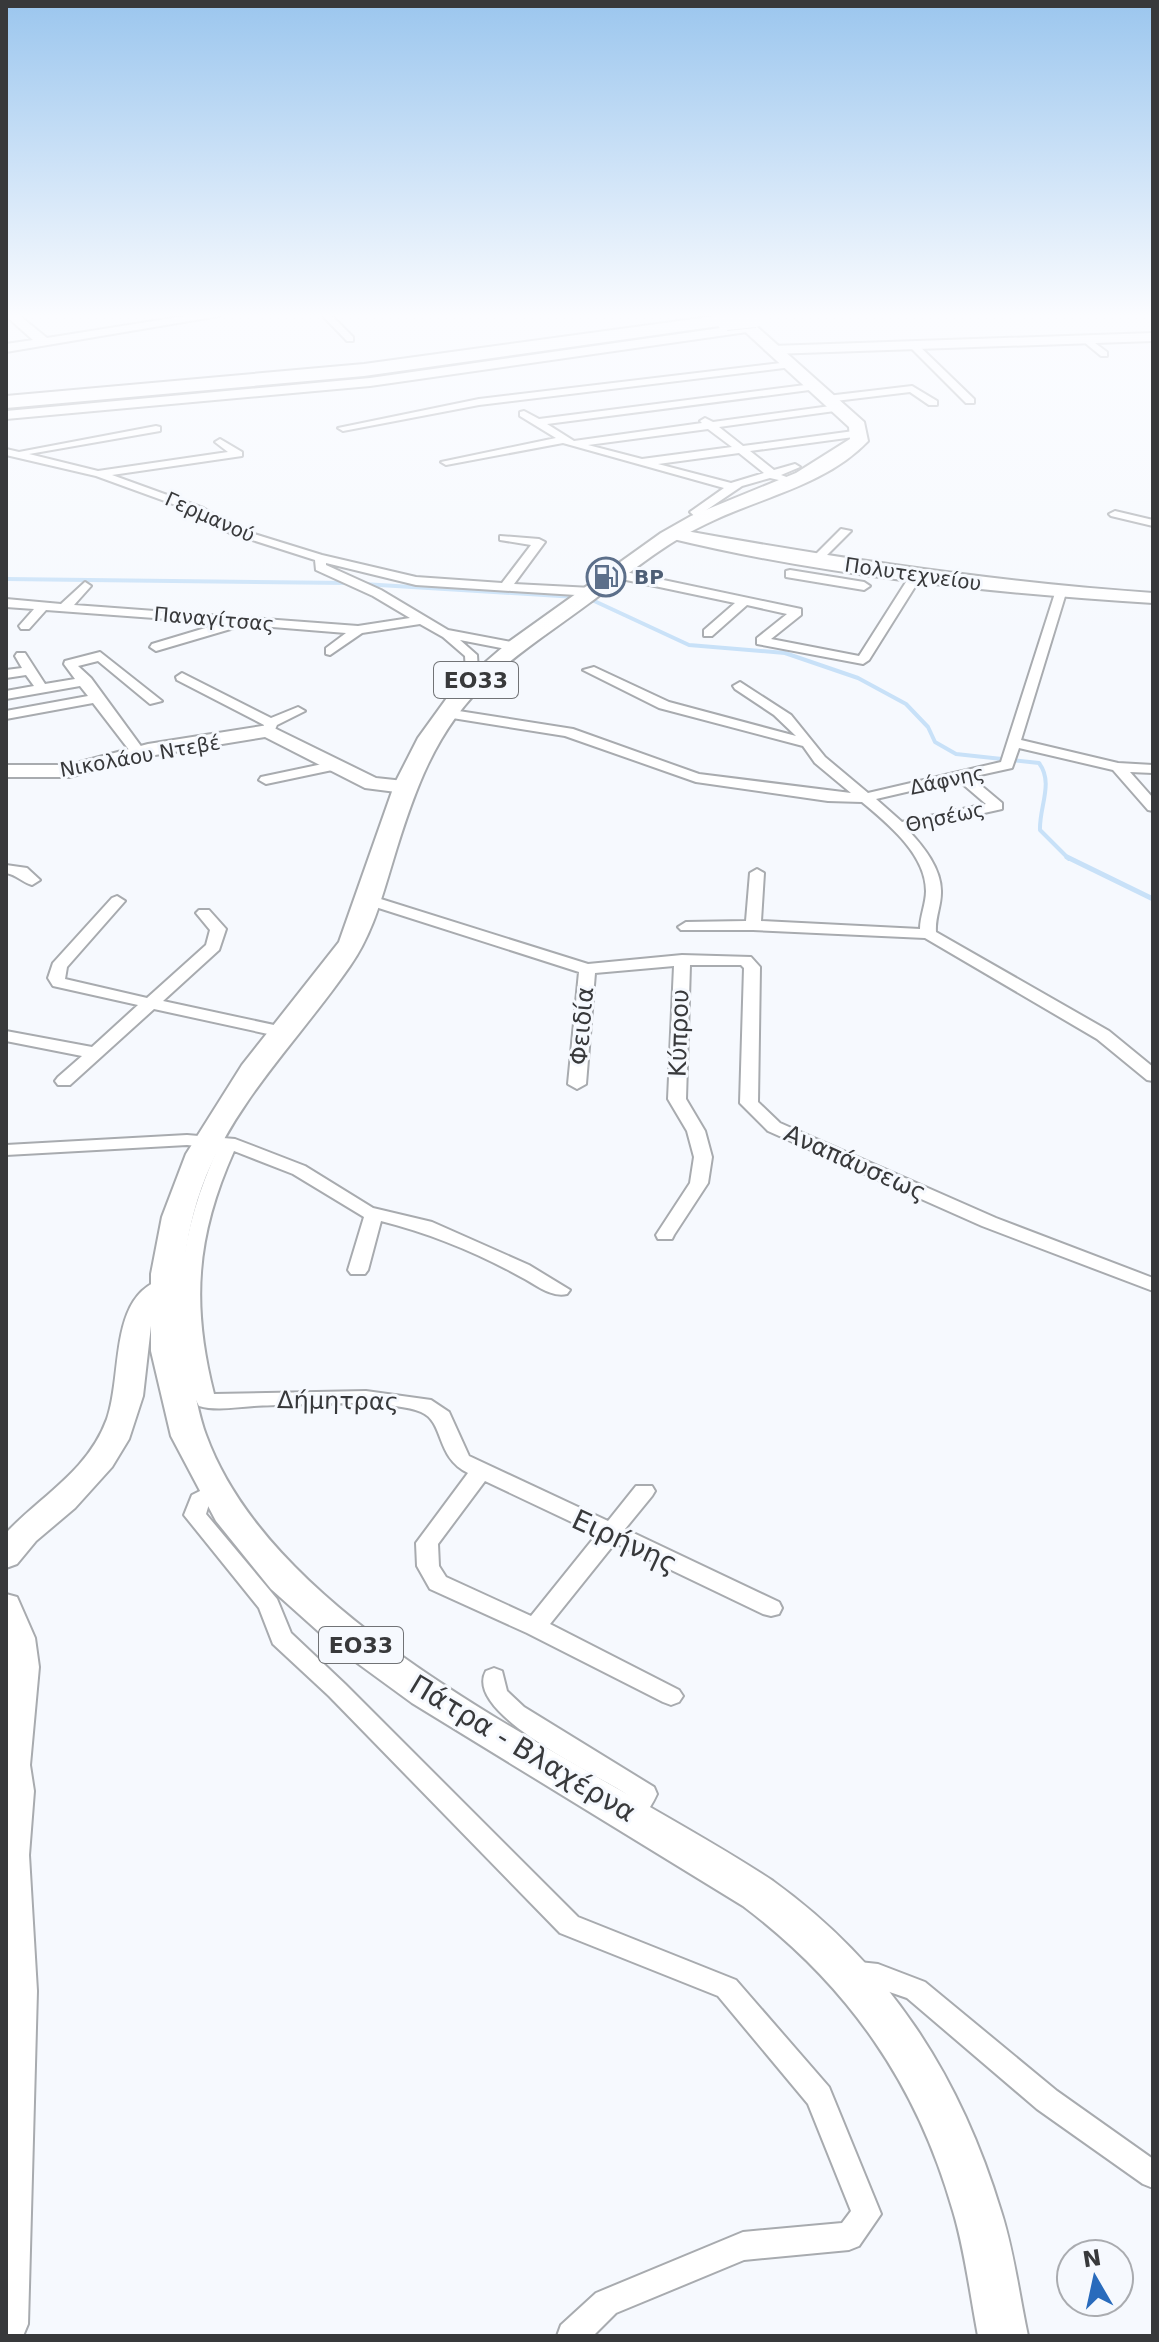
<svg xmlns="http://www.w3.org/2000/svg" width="1159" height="2342" viewBox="0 0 1159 2342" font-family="'DejaVu Sans',sans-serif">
	<rect width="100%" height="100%" fill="#f6f9fe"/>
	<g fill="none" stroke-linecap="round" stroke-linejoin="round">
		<path stroke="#c8e1f8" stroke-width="4" d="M6 579 349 583
			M363 584 576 597
			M590 599 689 645 785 653 858 678 906 704 928 727 935 742 956 754 1039 763C1054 783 1039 807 1040 830L1069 859"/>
		<path stroke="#c8e1f8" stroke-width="5" d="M1067 857 1153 899"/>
		<defs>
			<path id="street" d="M323 316H332L353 337V341H347Z
				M1087 337 1107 352V356H1101L1084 342V338Z
				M910 343H916L974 399V403H966L910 347Z
				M789 362 794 365 792 367 479 405 343 431 338 428 479 399Z
				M813 384 818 387 817 389 547 424 574 441 702 423 700 421 705 418 713 422 838 405 842 406V410L719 427 743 446 861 430 866 433 861 436 750 451 774 470 795 464 800 467 781 475 792 479V483L770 478 742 486 702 513 707 519 701 522 690 512 724 488 563 443 446 465 441 462 556 438 520 416V412L524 411 539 419ZM708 429 732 447 642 459 588 445ZM739 453 764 473 731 483 658 464Z
				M912 386 937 401V405H929L910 392 827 402 822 399 827 396Z
				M156 426 160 427V431L29 454 98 471 228 452 215 442 220 439 242 452V456L112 475 203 508 238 529 322 555 416 577 502 583 531 545 500 540V536L539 539 545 542 514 584 592 588 598 592 592 596 416 585 326 563V565L381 590 448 630 517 643 523 647 517 651 460 640 477 655 478 671 472 675 466 671 465 656 443 637 420 624 362 633 330 655 326 654V648L346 633 236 624 234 628 156 651 150 647 152 644 222 623 46 610 29 629H21L19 626 34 609 6 607V599L61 604 85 582 91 586 74 605 358 626 410 618 373 596 316 570 315 560 230 533 195 512 96 476 6 455V449L19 452Z
				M1115 511 1153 520V526L1111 516 1109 514Z
				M841 529 851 531 820 562H812V558Z
				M616 570 801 609V615L771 639 859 656 913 571 923 574 869 660 863 664 757 644V638L787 614 747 605 712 636H704V630L735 603 612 577V571Z
				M790 570 864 582 870 586 864 590 786 577V571Z
				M1056 590 1066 593 1021 740 1118 763 1153 765V773L1130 772 1153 798V811L1148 810 1113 770 1019 748 1012 768 971 777 1002 803V809L908 830C923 846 942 869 941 893 941 906 935 918 936 932L1109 1031 1153 1067V1081L1147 1080 1097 1039 925 938 753 930H681L678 927 686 922 746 921 750 873 757 869 764 873 761 921 920 929C920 916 926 904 926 891 926 854 887 823 862 802L828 801 696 782 565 736 446 717 439 713 446 709 573 729 699 774 851 793 815 763 803 746 659 708 583 670 594 667 669 702 796 736 774 715 735 689 733 686 740 682 791 715 825 757 868 793 1001 762ZM958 780 986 804 902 822 876 799Z
				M100 652 162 701 150 704 98 661 78 666 91 678 143 749V755H133L93 703 6 719V711L88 696 80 686 6 699V691L34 686 26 675 6 678V670L22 668 15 656 17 653H25L45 684 75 679 64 664 65 661Z
				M182 673 271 718 298 707 305 711 277 725 273 734H263L264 725 177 680 176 677Z
				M332 762 337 763V769L266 784 259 780 261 777Z
				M6 865 27 868 40 880 32 885C22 882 17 875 6 873Z
				M368 895 588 964 682 955 751 957 760 967 758 1102 780 1123 996 1218 1153 1278V1291L982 1226 768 1131 740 1103 744 968 741 965H690L686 1099 705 1131 712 1157 708 1183 674 1235 672 1239H658L656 1235 690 1183 694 1157 687 1131 668 1099 674 966 595 973 586 1084 577 1089 568 1084 579 972 363 903 360 900Z
				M117 896 125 901 67 967 65 979 147 998 206 945 210 930 196 913 199 910H209L226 929 219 950 163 1001 288 1028 290 1032 288 1036 282 1037 154 1009 70 1085H58L55 1081 58 1077 82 1056 6 1041V1031L92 1047 138 1005 53 986 48 978 53 963 112 898Z
				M187 1135 235 1139 305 1166 373 1208 432 1222 529 1265 570 1290 567 1294C551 1298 535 1284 521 1277 478 1253 429 1233 381 1221L368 1270 365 1274H351L348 1270 364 1217 293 1174 234 1151C196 1236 191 1304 214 1394L366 1391 431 1400 449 1412 469 1456 608 1521 636 1486H652L655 1491 652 1496 625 1529 779 1602 782 1608 779 1614 771 1616 763 1614 615 1543 550 1624 679 1690 683 1696 679 1702 671 1705 663 1702 527 1633 430 1589 417 1566 416 1543 468 1473C435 1457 445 1422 421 1412 386 1398 295 1405 254 1406 237 1407 216 1411 199 1406 190 1391 188 1369 185 1352 173 1279 188 1214 218 1148L187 1145 6 1155V1145ZM485 1481 597 1534 531 1616 446 1577 439 1566 438 1544Z
				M216 1483 224 1486 227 1491 224 1496 209 1504 206 1514 277 1599 291 1633 345 1684 578 1917 736 1980 829 2087 881 2214 859 2246 849 2250 744 2260 616 2313 593 2336H557L561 2325 596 2293 743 2232 842 2223 851 2211 808 2104 718 1996 560 1933 329 1696 273 1644 259 1608 184 1515 192 1495Z
				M494 1668 502 1671 507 1691 524 1707 654 1787 657 1794C650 1809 640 1827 621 1821L618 1814 629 1796C600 1775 462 1714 486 1671Z
				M850 1961 878 1964 925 1982 1057 2091 1153 2159V2188L1143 2184 1037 2109 907 1998 878 1988 841 1981 837 1973 841 1965Z"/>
			<path id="secondary" d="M6 316H20L47 338 185 316H219L6 352V344L33 340Z
				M749 324 754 325V331L370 386 6 419V411L370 378Z
				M1153 333V341L772 354 765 350 772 346Z
				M675 529C834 558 992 582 1153 593V603C993 593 825 576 669 538L667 534Z
				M268 725 376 778 404 781 414 787 404 793 365 788 265 737 149 756 69 777H6V765H69L148 744Z
				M164 1279 174 1282 178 1288 152 1317 143 1396 129 1439 112 1467 75 1508 36 1541 17 1564 6 1568V1533C42 1495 88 1471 107 1419 123 1375 108 1294 164 1279Z
				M6 1594 17 1597 35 1638 39 1667 30 1765 34 1791 29 1855 37 1991 28 2324 23 2336H6Z"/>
			<path id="primary" d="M728 316H745L864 422 868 441C825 486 760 497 706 524 663 544 626 576 588 604 556 628 521 650 491 678 435 728 413 794 392 864 381 900 372 935 350 966 301 1037 240 1095 206 1176 179 1243 176 1316 193 1385 197 1402 200 1419 206 1435 279 1636 602 1767 773 1881 888 1964 960 2075 1001 2211 1014 2251 1019 2294 1028 2336H978C970 2294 965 2251 953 2211 917 2084 848 1985 743 1906L412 1703 338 1649 271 1589 216 1521 171 1436 151 1351V1274L162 1217 186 1154 242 1065 339 942 395 783 418 738 452 691 510 641 661 533 691 516 796 473 850 439 849 427Z"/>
			<path id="highway" d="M716 316H732L735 320 726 325 364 376 6 408V396L364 364Z"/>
		</defs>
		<use href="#street" stroke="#a8abaf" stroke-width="4"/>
		<use href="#secondary" stroke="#a8abaf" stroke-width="4"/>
		<use href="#primary" stroke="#a8abaf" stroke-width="4"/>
		<use href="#highway" stroke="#a8abaf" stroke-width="4"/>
		<use href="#street" fill="#fff" fill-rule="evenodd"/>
		<use href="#secondary" fill="#fff" fill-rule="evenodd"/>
		<use href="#primary" fill="#fff" fill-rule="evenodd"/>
		<use href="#highway" fill="#fff" fill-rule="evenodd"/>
		<defs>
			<path id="highway-bridge" d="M726 320 755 317"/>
		</defs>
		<use href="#highway-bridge" stroke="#a8abaf" stroke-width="22" stroke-linecap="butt"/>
		<use href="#highway-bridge" stroke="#fff" stroke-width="20"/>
	</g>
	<linearGradient id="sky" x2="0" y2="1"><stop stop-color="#9bc6ee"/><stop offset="0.49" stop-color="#fbfcff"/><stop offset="1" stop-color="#fbfcff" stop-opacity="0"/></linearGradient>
	<rect width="1159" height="644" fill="url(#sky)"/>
	<defs>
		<symbol id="fuel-ring" viewBox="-11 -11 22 22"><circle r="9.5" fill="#f6f9fe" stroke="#5c6f8a" stroke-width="1.5"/><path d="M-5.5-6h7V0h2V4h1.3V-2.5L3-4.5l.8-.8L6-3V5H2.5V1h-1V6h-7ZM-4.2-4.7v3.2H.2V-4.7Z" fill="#5c6f8a"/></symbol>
	</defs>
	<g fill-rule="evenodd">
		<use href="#fuel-ring" x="584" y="555" width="44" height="44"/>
	</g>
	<g text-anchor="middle" stroke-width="6" stroke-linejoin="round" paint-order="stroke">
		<g font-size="20" fill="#38393b" stroke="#f6f9fe">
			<text transform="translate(210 517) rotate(24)" y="7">Γερμανού</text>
			<text transform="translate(913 574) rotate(8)" y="7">Πολυτεχνείου</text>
			<text transform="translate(214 619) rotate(5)" y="7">Παναγίτσας</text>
			<text transform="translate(140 756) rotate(-10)" y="7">Νικολάου Ντεβέ</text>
			<text transform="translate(947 780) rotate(-12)" y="7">Δάφνης</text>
			<text transform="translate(945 817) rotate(-12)" y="7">Θησέως</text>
		</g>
		<g font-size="20" font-weight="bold" fill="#4e5e75" stroke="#f6f9fe" text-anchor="start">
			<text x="634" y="584">BP</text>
		</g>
		<g fill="#f6f9fe" stroke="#717376" stroke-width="2">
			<rect x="434" y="662" width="84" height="36" rx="6"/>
			<rect x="319" y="1627" width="84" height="36" rx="6"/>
		</g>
		<g font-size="22" font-weight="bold" fill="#38393b">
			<text x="476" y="688">ΕΟ33</text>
			<text x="361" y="1653">ΕΟ33</text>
		</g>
		<g font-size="24" fill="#38393b" stroke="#f6f9fe">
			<text transform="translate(582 1026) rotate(-85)" y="8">Φειδία</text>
			<text transform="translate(679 1033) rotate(-88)" y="8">Κύπρου</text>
			<text transform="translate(855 1163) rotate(24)" y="8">Αναπάυσεως</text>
			<text transform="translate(338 1401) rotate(1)" y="8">Δήμητρας</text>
		</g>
		<g font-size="28" fill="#38393b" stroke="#f6f9fe">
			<text transform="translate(625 1541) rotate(25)" y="10">Ειρήνης</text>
			<text transform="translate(523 1748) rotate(31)" y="10">Πάτρα - Βλαχέρνα</text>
		</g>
	</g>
	<rect width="1159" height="2342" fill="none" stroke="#38393b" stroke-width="16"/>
	<g transform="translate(1095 2278) rotate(351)"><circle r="38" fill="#f6f9fe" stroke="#aaacb0" stroke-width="2"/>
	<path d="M0-6L14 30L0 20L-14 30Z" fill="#296bbc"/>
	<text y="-12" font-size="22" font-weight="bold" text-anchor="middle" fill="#38393b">N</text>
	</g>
</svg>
